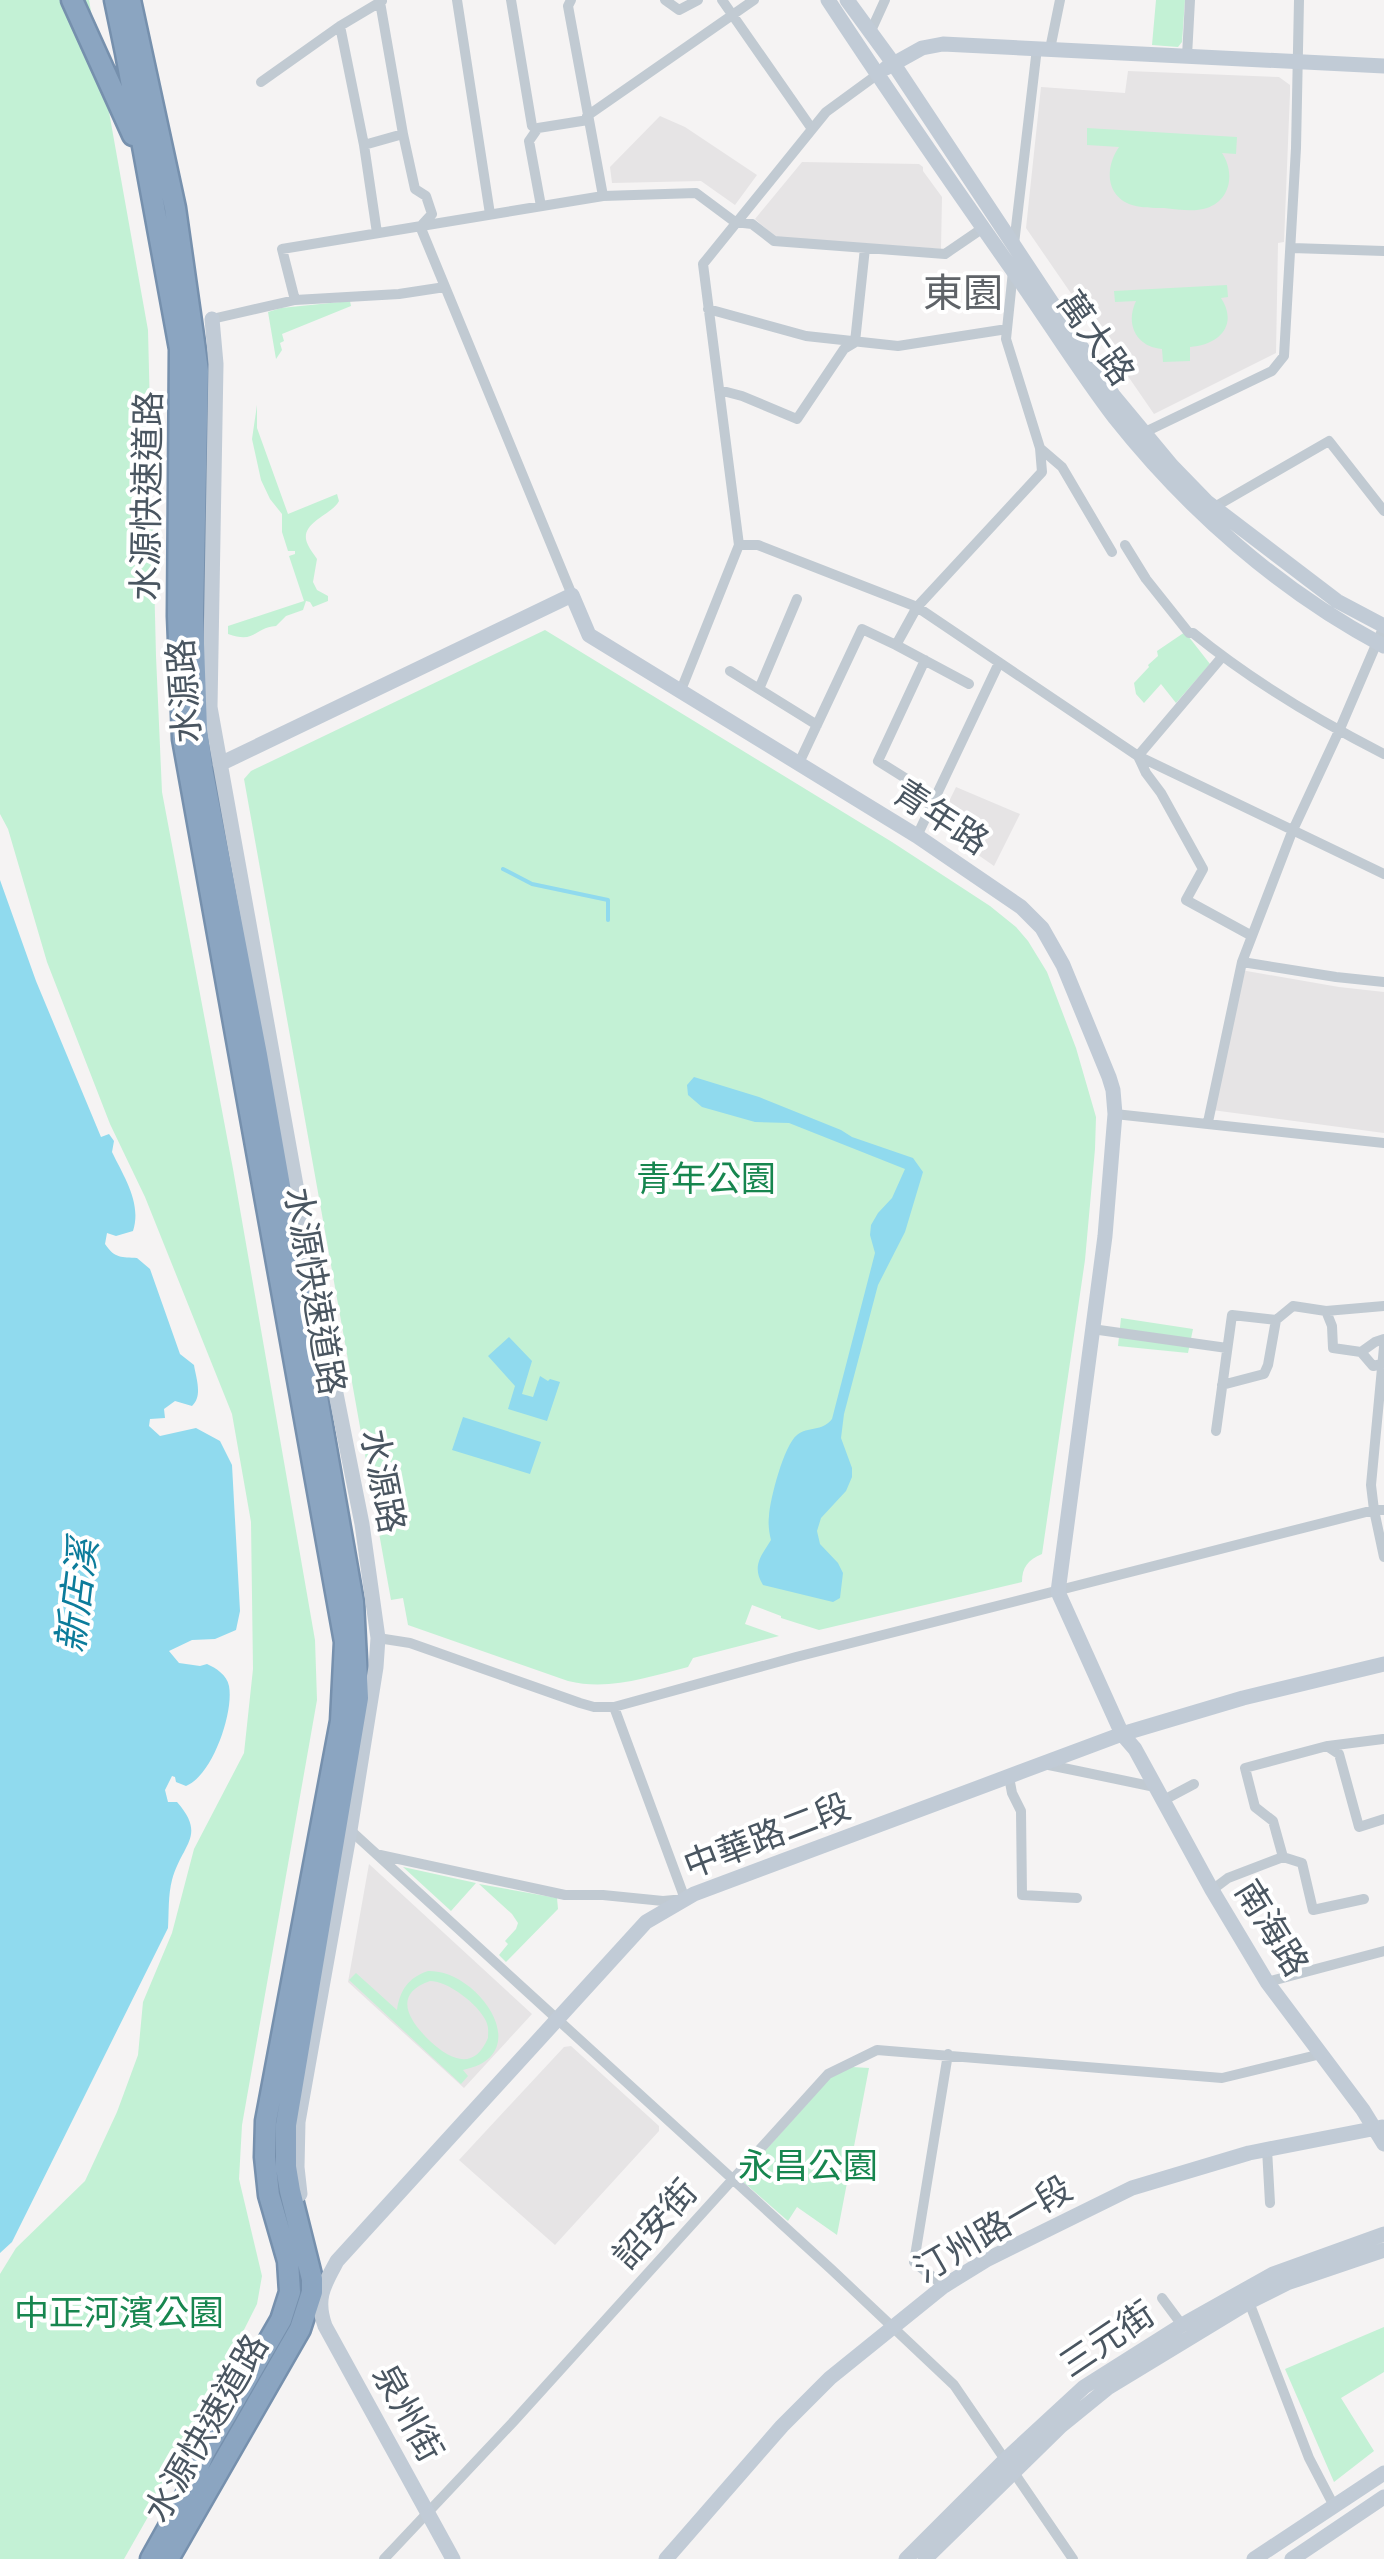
<svg xmlns="http://www.w3.org/2000/svg" width="1384" height="2559" viewBox="0 0 1384 2559" font-family="Mulish,'Noto Sans TC',sans-serif">
	<rect width="100%" height="100%" fill="#f5f3f3"/>
	<path fill="#e6e4e5" d="M1128 71 1279 77 1290 85V93L1284 242 1278 243 1276 353 1154 414 1026 228 1041 87 1125 93Z
		M660 116 685 127 757 175 735 205 701 181 612 183 610 167Z
		M802 162 919 164 923 167V171L942 197 941 249 775 237 755 219Z
		M956 787 1020 814 994 866 941 829 939 822Z
		M1241 970 1339 987 1384 992V1133L1212 1110Z
		M369 1864 532 2014 464 2088 348 1982Z
		M571 2046 659 2126V2131L555 2245 459 2160 564 2047Z"/>
	<path fill="#c3f1d5" fill-rule="evenodd" d="M0 0H89L148 330 156 656 162 792 233 1169 315 1640 317 1700 242 2125 239 2179 262 2276 257 2304 161 2494 124 2559H0V2274L16 2248 85 2181 117 2112 138 2055 143 2002 172 1933 194 1849 244 1753 253 1669 251 1522 232 1414 145 1197 110 1124 47 962 8 829 0 814Z
		M1156 0H1185L1182 42 1178 47 1152 45Z
		M1087 128 1237 137 1236 154 1222 153C1236 174 1230 203 1203 209 1191 212 1176 209 1164 208 1153 208 1142 208 1132 205 1105 196 1105 167 1119 147L1087 145Z
		M1227 285 1228 297 1221 298C1239 326 1218 345 1190 347V361L1163 362 1162 349C1136 347 1125 324 1136 301L1115 302 1114 291Z
		M350 301 351 306 282 334 284 341 280 343 282 350 276 359 268 312 281 308Z
		M257 405V428L288 514 337 494 339 501C331 516 297 523 308 545 310 550 314 554 317 559L313 582 317 590 328 596V601L313 607 310 602 306 601 303 610 286 616 276 626C253 628 256 644 228 634V626L304 601 289 556 295 554V551H288L282 532V514L270 499 261 480 252 439Z
		M545 630 892 842 990 906 1016 927 1028 941 1047 972 1076 1048 1096 1117 1095 1149 1085 1260 1042 1554C1028 1560 1022 1567 1022 1582L819 1630 781 1618V1616L752 1605 745 1624 779 1636 693 1658 688 1667C648 1677 609 1691 568 1681L408 1625 403 1598 391 1600 244 779 251 771Z
		M1185 632 1210 664 1176 703 1161 684 1144 703 1136 694 1134 683 1149 667 1148 665 1158 656 1157 651Z
		M1121 1318 1193 1329 1188 1353 1118 1346Z
		M403 1867 476 1883 451 1911Z
		M479 1884 557 1898 558 1909 506 1962 499 1955 508 1944 505 1941 516 1929 518 1923 512 1914Z
		M428 1971C478 1969 538 2055 463 2070L468 2076 461 2084 349 1980 356 1973 397 2010C400 1990 408 1978 428 1971ZM430 1981C448 1981 478 2004 486 2021 489 2028 488 2031 488 2038 474 2071 451 2060 431 2042 411 2023 390 1995 430 1981Z
		M852 2067 869 2068 837 2235 797 2207 788 2221 740 2179 831 2077Z
		M1384 2327V2372L1341 2398 1374 2451 1334 2482 1285 2369Z"/>
	<path fill="#90daee" d="M0 880 36 981 101 1137 109 1134 114 1141 112 1152C124 1177 142 1203 133 1231L116 1236 107 1233 105 1244C115 1259 122 1257 137 1258L150 1269 180 1354 194 1365C196 1378 203 1396 192 1406L175 1401 164 1409 165 1418 150 1419 149 1426 160 1436 196 1428 220 1441 232 1465 240 1611 236 1630 215 1639 192 1640 169 1651 179 1663 200 1666 207 1664C216 1668 227 1675 229 1686 234 1713 212 1776 186 1786L176 1782 175 1777 172 1776 165 1790 168 1802H177C207 1836 182 1844 172 1880 168 1895 169 1913 168 1928L12 2242 0 2253Z
		M694 1077 759 1097 841 1130 852 1137 913 1158 923 1172 905 1232 878 1285 844 1414 841 1438 852 1468V1477L846 1491 821 1518 817 1531 820 1544 838 1563 843 1573 840 1598 833 1602 763 1585C751 1566 762 1555 771 1540 769 1532 768 1524 769 1516 770 1499 784 1445 797 1435 808 1426 822 1432 832 1419L875 1253 870 1235 871 1225 878 1213 892 1198 905 1169 789 1123 755 1122 702 1107 688 1095 687 1085Z
		M509 1337 532 1361 522 1394 533 1397 540 1376 548 1381 550 1379 560 1382 547 1421 508 1409 515 1386 488 1356Z
		M463 1417 541 1442 530 1474 452 1450Z"/>
	<g fill="none" stroke-linecap="round" stroke-linejoin="round">
		<path stroke="#90daee" stroke-width="4" d="M503 869 532 884 608 900V920"/>
		<defs>
			<path id="highway" d="M72 0 133 135
				M115 0 126 53 180 349 178 616 183 739 345 1642 341 1721 266 2121 265 2157 269 2195 288 2261 290 2292 281 2320 204 2453 184 2500 151 2559
				M130 0 175 208 198 371 193 615 197 730 203 773 257 1055 353 1602 358 1698 286 2125V2167L290 2191 312 2279V2292L300 2329 168 2559"/>
		</defs>
		<use href="#highway" stroke="#7690ad" stroke-width="25"/>
		<path stroke="#c1cad2" stroke-width="10" d="M457 0 490 214
			M511 0 532 126
			M571 0 568 6 603 196
			M665 0 679 10 698 0
			M722 0 812 129
			M380 2 403 134 415 189 426 196 432 214 421 226
			M340 26 364 145 377 233
			M870 33 885 0
			M1050 49 1060 0
			M1187 56 1190 0
			M261 82 340 26 382 1
			M587 116 754 0
			M364 145 403 134
			M541 206 529 141 538 128 588 120
			M420 226 572 595
			M1014 244 1037 48
			M1292 248 1384 251
			M295 300 282 249 603 196 696 193 735 222 752 224 774 241 945 254 983 228
			M708 309 806 336 898 346 1007 329
			M212 319 295 300 399 294 445 287
			M855 342 865 248
			M719 390 742 396 797 419 844 349 854 343
			M1143 433 1272 371 1284 356 1296 148 1299 0
			M1041 449 1062 467 1112 552
			M1211 509 1329 441 1384 511
			M739 545H758L917 607 1138 756 1384 874
			M1125 545 1146 579 1189 633H1193C1252 681 1317 720 1384 754
			M896 645 917 607 1042 472 1040 448 1006 339 1013 271
			M1222 657 1138 756 1146 773 1161 793 1203 869 1186 900 1252 936
			M925 660 878 761 937 798
			M730 671 817 725
			M759 689 797 599
			M681 690 739 545 703 264 826 112 878 74
			M799 763 862 629 896 645 969 684
			M917 836 999 663
			M1242 962 1336 977 1384 982
			M1115 1114 1384 1143
			M1208 1122 1242 962 1292 832 1339 731 1384 626
			M1326 1311 1384 1306
			M1092 1329 1227 1348
			M1384 1347 1371 1485 1374 1510 1384 1557
			M1361 1352 1375 1342 1384 1339
			M1222 1385 1264 1374 1268 1365 1276 1320
			M1216 1431 1232 1315 1276 1320 1293 1306 1326 1311 1332 1326 1333 1348 1361 1352 1373 1366 1382 1364
			M378 1638 410 1643 580 1703 594 1707H614L796 1657 1374 1510H1384
			M1328 1746 1383 1739
			M1044 1764 1155 1787
			M1009 1777 1012 1793 1021 1811 1022 1895 1077 1898
			M1162 1801 1194 1784
			M350 1830 831 2269 954 2385 1073 2559
			M380 1855 565 1895H603L663 1901 685 1899 614 1707
			M1283 1857 1302 1863 1313 1910 1364 1899
			M1212 1890 1228 1878 1283 1857 1273 1821 1255 1807 1245 1768 1327 1746 1339 1754 1359 1827 1384 1819
			M1267 1982 1384 1951
			M1267 2149 1270 2203
			M944 2286 914 2262 948 2054
			M1162 2298 1182 2325
			M1249 2302 1309 2458 1334 2506
			M384 2559 514 2421 828 2074 877 2050 1222 2078 1321 2054"/>
		<path stroke="#c1cbd6" stroke-width="15" d="M828 0C889 93 952 184 1016 275 1049 322 1080 372 1115 418 1188 510 1280 591 1384 646
			M847 0 893 63 1113 395 1172 466 1207 502 1337 601 1384 626
			M886 68 922 48 943 44 1384 66
			M212 319 216 364 210 707 310 1263 362 1524 378 1638 376 1667 350 1830 298 2122 297 2167 300 2194
			M220 764 572 595 589 635 917 836 1021 907 1042 928 1063 965 1109 1077 1113 1090 1115 1114 1105 1236 1058 1592 1122 1734 1135 1749 1212 1890 1267 1982 1363 2110 1384 2144
			M453 2559 325 2326C315 2298 324 2285 337 2261L646 1922 694 1894 1122 1734 1243 1698 1384 1664
			M666 2559 782 2426 830 2378 944 2286 986 2260 1132 2188 1249 2153 1382 2127
			M906 2559 1006 2459 1084 2387 1182 2325 1273 2274 1384 2234
			M925 2559 1061 2426 1109 2387 1249 2302 1287 2283 1384 2250
			M1254 2559 1384 2473
			M1292 2559 1384 2497"/>
		<use href="#highway" stroke="#8ba5c1" stroke-width="20"/>
	</g>
	<g text-anchor="middle" stroke-width="8" stroke-linejoin="round" paint-order="stroke">
		<g font-size="35" fill="#4a5661" stroke="#fff">
			<text transform="translate(1096 338) rotate(55)" y="12">萬大路</text>
			<text transform="translate(147 496) rotate(-89)" y="12">水源快速道路</text>
			<text transform="translate(184 691) rotate(-94)" y="12">水源路</text>
			<text transform="translate(941 817) rotate(33)" y="12">青年路</text>
			<text transform="translate(315 1291) rotate(80)" y="12">水源快速道路</text>
			<text transform="translate(383 1481) rotate(79)" y="12">水源路</text>
			<text transform="translate(767 1836) rotate(-21)" y="12">中華路二段</text>
			<text transform="translate(1272 1928) rotate(58)" y="12">南海路</text>
			<text transform="translate(655 2224) rotate(-48)" y="12">詔安街</text>
			<text transform="translate(993 2229) rotate(-30)" y="12">汀州路一段</text>
			<text transform="translate(1107 2339) rotate(-34)" y="12">三元街</text>
			<text transform="translate(408 2413) rotate(61)" y="12">泉州街</text>
			<text transform="translate(206 2428) rotate(-60)" y="12">水源快速道路</text>
		</g>
		<g font-size="35" fill="#17864f" stroke="#fff">
			<text x="706" y="1191">青年公園</text>
			<text x="808" y="2178">永昌公園</text>
			<text x="119" y="2325">中正河濱公園</text>
		</g>
		<g font-size="38" font-style="italic" fill="#0c7c9b" stroke="#fff">
			<text transform="translate(77 1596) rotate(-83)" y="13">新店溪</text>
		</g>
		<g font-size="40" fill="#5f6368" stroke="#fff">
			<text x="963" y="307">東園</text>
		</g>
	</g>
</svg>
